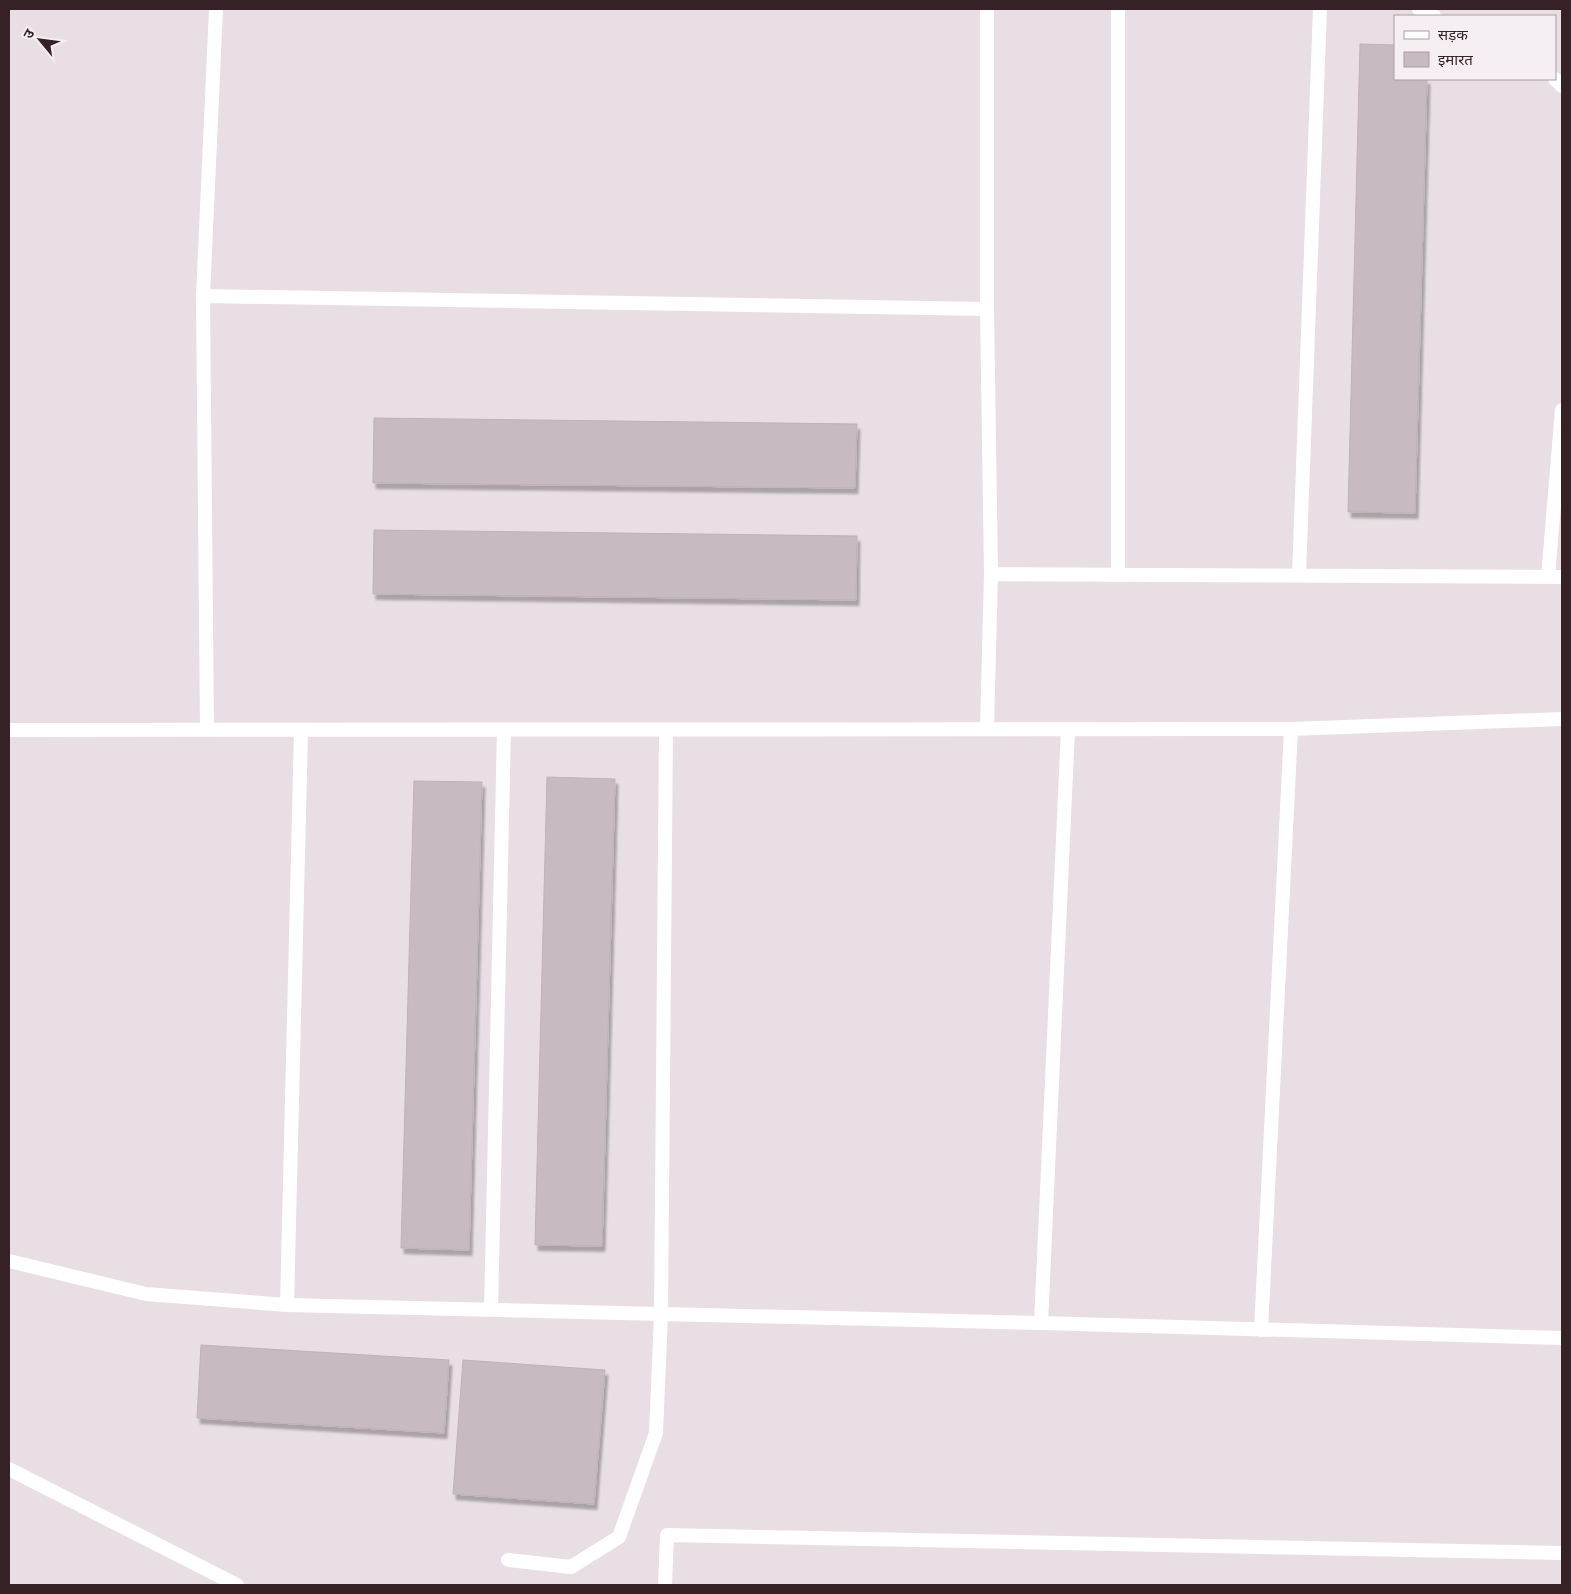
<svg xmlns="http://www.w3.org/2000/svg" width="1571" height="1594" viewBox="0 0 1571 1594" font-family="'Noto Sans','Noto Sans Devanagari',sans-serif">
	<defs>
		<filter id="shadow"><feDropShadow dx="3" dy="5.5" stdDeviation="1" flood-color="#0004"/></filter>
	</defs>
	<rect width="100%" height="100%" fill="#e8dee3"/>
	<path fill="#c8bac1" stroke="#c1b1b8" filter="url(#shadow)" d="M1360 44 1395 45V79H1427L1415 513 1348 512Z
		M374 418 857 424 855 488 373 483Z
		M374 530 857 536 856 600 373 594Z
		M547 777 615 779 602 1246 535 1245Z
		M414 781 482 782 469 1250 401 1248Z
		M201 1345 449 1360 444 1433 197 1418Z
		M463 1360 605 1370 594 1504 453 1494Z"/>
	<g fill="none" stroke-linecap="round" stroke-linejoin="round">
		<path stroke="#fff" stroke-width="14" d="M1118 9V574
			M1419 9 1434 16
			M1555 79 1562 86
			M203 296 987 309
			M991 574 1562 577
			M1299 575 1320 9
			M1548 577 1562 410
			M207 729 203 296 216 9
			M987 729 991 574 987 309V9
			M9 730 1291 729 1562 719
			M9 1261 146 1294 287 1305 1041 1323 1562 1338
			M287 1305 301 731
			M491 1310 504 730
			M1041 1323 1068 729
			M1261 1330 1291 729
			M508 1560 571 1567 619 1537 656 1433 661 1314 666 730"/>
		<path stroke="#fff" stroke-width="14" d="M9 1469 237 1585
			M665 1585 667 1535 1562 1553"/>
	</g>
	<rect width="1571" height="1594" fill="none" stroke="#362127" stroke-width="20"/>
	<rect x="1394" y="15" width="162" height="65" fill="#f5eef2" stroke="#a99ca1"/>
	<rect x="1404" y="31" width="25" height="8" fill="#ffffff" stroke="#a99ca1"/>
	<text x="1438" y="40" font-size="15" fill="#362127">सड़क</text>
	<rect x="1404" y="52" width="25" height="15" fill="#c8bac1" stroke="#a99ca1"/>
	<text x="1438" y="65" font-size="15" fill="#362127">इमारत</text>
	<g transform="translate(40 40) rotate(299)" stroke="#f5eef2" stroke-width="4" paint-order="stroke">
	<path d="M0-4L9 19L0 12L-9 19Z" fill="#362127"/>
	<text y="-8" font-size="14" font-weight="bold" text-anchor="middle" fill="#362127">उ</text>
	</g>
</svg>
